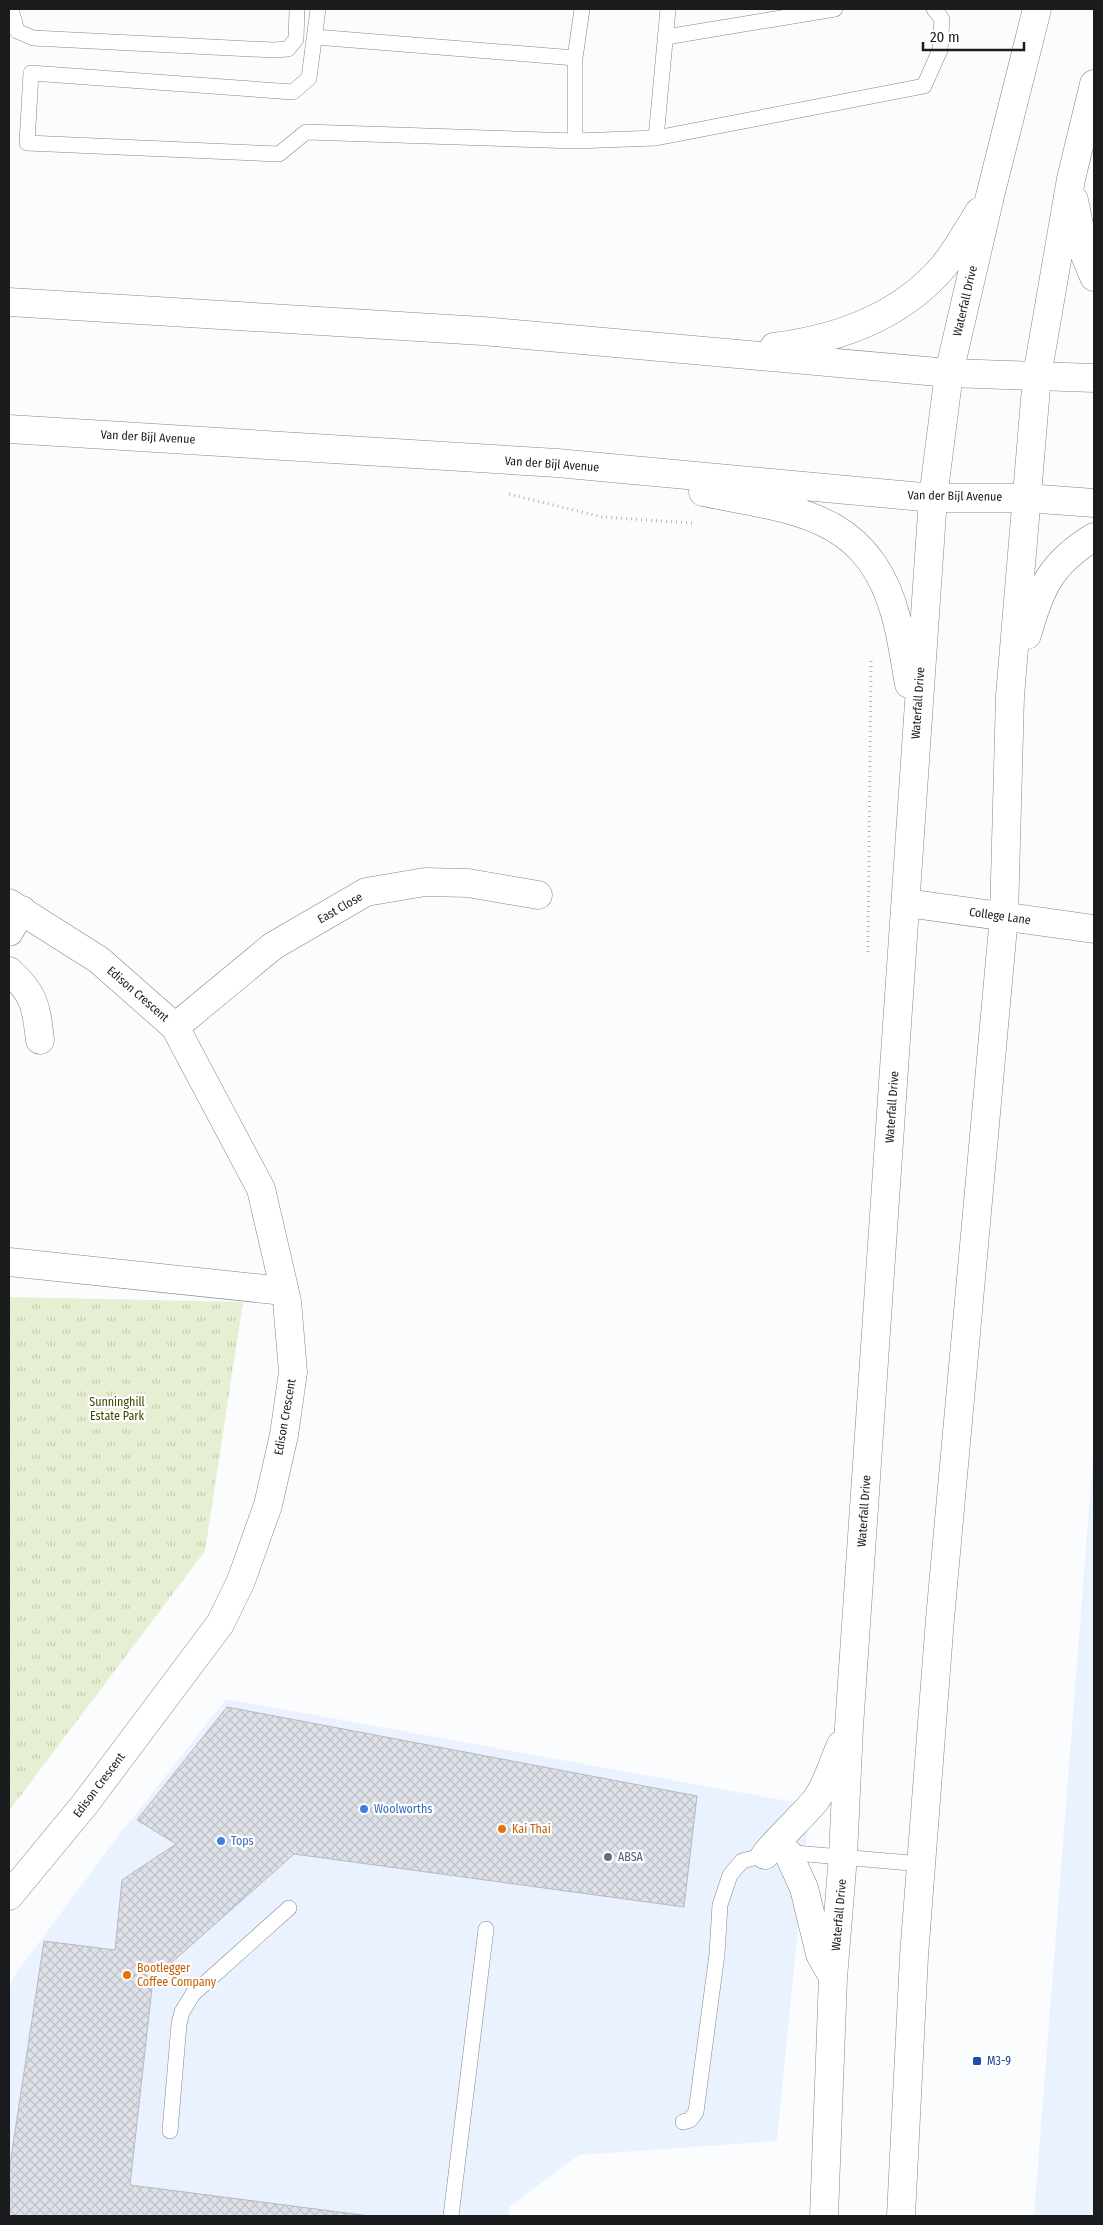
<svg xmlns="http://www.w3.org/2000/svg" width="1103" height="2225" viewBox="0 0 1103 2225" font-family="'Fira Sans Condensed',sans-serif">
	<defs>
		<pattern id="grass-tufts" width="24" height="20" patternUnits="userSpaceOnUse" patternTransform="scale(1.25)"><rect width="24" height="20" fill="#e7efd3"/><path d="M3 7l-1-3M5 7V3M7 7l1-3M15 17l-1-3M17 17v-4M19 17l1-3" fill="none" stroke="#c6ccb5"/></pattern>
		<pattern id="building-cross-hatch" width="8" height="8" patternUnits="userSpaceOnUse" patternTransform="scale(1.25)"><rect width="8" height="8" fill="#dee2e8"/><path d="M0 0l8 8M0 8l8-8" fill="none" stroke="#bec1c7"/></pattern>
	</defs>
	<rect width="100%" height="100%" fill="#fafcfe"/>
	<path fill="#ebf2ff" d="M1094 1445V2216H1034Z
		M226 1699 793 1802 809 1813 777 2141 579 2155 509 2207 508 2216H9V1987L14 1976 120 1834Z"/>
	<path fill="url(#grass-tufts)" d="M9 1297 243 1302 205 1551 9 1811Z"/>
	<path fill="url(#building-cross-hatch)" stroke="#b6b9bf" d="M227 1707 697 1796 684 1907 294 1854 153 1979 130 2185 370 2216H9V2171L44 1941 115 1950 122 1880 176 1844 137 1820Z"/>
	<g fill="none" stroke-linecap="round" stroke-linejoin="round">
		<defs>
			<path id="lane" d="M11 9 17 31 33 38 273 50 288 49 296 39 297 9
				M318 9 309 78 293 92 31 73 27 143 279 154 306 132 575 141 656 138 668 9
				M315 37 575 58
				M666 37 835 9
				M656 138 924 86 940 50 942 19 934 9
				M575 141V58L582 9
				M683 2122 690 2120 696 2112 717 1954 720 1905 730 1875 742 1861 765 1855 795 1853 922 1864
				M170 2131 179 2024 182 2012 193 1994 289 1908
				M451 2216 486 1929"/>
			<path id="street" d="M9 903 99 960 175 1027 261 1189 287 1301 293 1372 284 1435 268 1505 241 1581 220 1624 85 1804 9 1896
				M906 903 1094 929
				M9 932 22 910
				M9 971C35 994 36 1006 40 1040
				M175 1027 273 946 366 892 425 882 468 883 538 895
				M9 1262 284 1291"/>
			<path id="secondary" d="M1074 200 1085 255 1094 277
				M9 302 482 331 949 373 1094 378
				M774 347C838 339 900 317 943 267 957 250 967 231 979 212
				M9 429 557 463 933 498H1026L1094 503
				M703 492C793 510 869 513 896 617 902 639 905 662 909 684
				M1027 635C1040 588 1051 563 1094 537
				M788 1853 804 1888 820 1954 833 1977
				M765 1855C780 1836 799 1820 815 1801 828 1784 832 1764 841 1745
				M824 2216 833 1978 843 1856 849 1727 933 498 949 373 990 196 1037 9
				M901 2216 914 1956 940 1619 1004 916 1010 696 1037 376 1071 179 1094 84"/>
		</defs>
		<use href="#lane" stroke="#82858b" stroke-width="16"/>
		<use href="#street" stroke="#82858b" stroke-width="29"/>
		<use href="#secondary" stroke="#82858b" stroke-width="29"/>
		<path stroke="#b3b5b7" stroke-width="3" stroke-dasharray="1 4" stroke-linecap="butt" d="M509 494 602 517 692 523
			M868 952 871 661"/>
		<use href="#lane" stroke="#fff" stroke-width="15"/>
		<use href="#street" stroke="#fff" stroke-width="28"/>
		<use href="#secondary" stroke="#fff" stroke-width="28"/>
	</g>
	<g fill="#3f7fe0" stroke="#fff" stroke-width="2">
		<circle cx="364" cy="1809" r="5"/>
		<circle cx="221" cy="1841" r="5"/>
	</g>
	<g fill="#e8710a" stroke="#fff" stroke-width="2">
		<circle cx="502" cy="1829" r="5"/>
		<circle cx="127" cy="1975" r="5"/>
	</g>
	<circle fill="#5c6f8a" stroke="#fff" stroke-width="2" cx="608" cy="1857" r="5"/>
	<rect fill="#1a4fb4" stroke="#fff" stroke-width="2" x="972" y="2056" width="10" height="10" rx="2.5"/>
	<g text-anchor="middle" stroke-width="4.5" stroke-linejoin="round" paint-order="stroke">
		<g font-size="12" fill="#1a1b1d" stroke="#fff">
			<text transform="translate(965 301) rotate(-77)" y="4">Waterfall Drive</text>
			<text transform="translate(148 437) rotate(3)" y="4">Van der Bijl Avenue</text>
			<text transform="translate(552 464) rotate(4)" y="4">Van der Bijl Avenue</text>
			<text transform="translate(955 496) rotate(1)" y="4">Van der Bijl Avenue</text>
			<text transform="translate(918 703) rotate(-86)" y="4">Waterfall Drive</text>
			<text transform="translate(340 908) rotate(-30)" y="4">East Close</text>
			<text transform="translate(1000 916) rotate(8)" y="4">College Lane</text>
			<text transform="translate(138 994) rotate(41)" y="4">Edison Crescent</text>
			<text transform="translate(892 1107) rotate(-86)" y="4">Waterfall Drive</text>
			<text transform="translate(285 1417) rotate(-80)" y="4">Edison Crescent</text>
			<text transform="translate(864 1511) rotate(-86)" y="4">Waterfall Drive</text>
			<text transform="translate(99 1785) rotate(-53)" y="4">Edison Crescent</text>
			<text transform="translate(839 1915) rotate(-85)" y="4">Waterfall Drive</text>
		</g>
		<g font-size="12" fill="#3d4902" stroke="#fff">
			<text x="117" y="1406">Sunninghill<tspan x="117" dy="14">Estate Park</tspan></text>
		</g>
		<g font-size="12" fill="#366cbe" stroke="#fff" text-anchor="start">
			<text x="374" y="1813">Woolworths</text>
			<text x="231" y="1845">Tops</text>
		</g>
		<g font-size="12" fill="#c56008" stroke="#fff" text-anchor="start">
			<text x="512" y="1833">Kai Thai</text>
			<text x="137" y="1972">Bootlegger<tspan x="137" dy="14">Coffee Company</tspan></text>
		</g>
		<g font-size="12" fill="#4e5e75" stroke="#fff" text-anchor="start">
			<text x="618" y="1861">ABSA</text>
		</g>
		<g font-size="12" fill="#164399" stroke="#fff" text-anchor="start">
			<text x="987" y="2065">M3-9</text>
		</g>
	</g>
	<rect width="1103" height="2225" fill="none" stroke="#1a1b1d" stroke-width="20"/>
	<path d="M923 42v8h101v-8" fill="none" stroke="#1a1b1d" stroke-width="2.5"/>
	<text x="930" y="42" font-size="15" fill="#1a1b1d" stroke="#ffffff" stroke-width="4" paint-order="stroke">20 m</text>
</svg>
